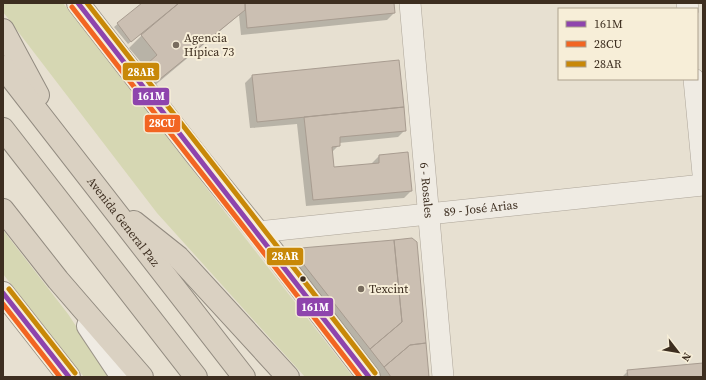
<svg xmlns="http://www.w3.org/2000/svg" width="706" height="380" viewBox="0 0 706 380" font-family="'Source Serif 4',serif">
	<rect width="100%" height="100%" fill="#e7e0d1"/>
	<path fill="#d6d7b3" d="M3 3H63L353 377H305L157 213 3 12Z
		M3 230 68 314 110 377H84L3 274Z"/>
	<path fill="#0003" d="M143 3H393L394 13 387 20 241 35 239 15 148 91 136 76 145 67 129 48 143 34 142 33 128 44 114 27Z
		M252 76 405 130 398 137 339 143V145L332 152 333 169 372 165V163L379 156 411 191 404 198 306 206 297 124 250 128 245 83Z
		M301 249 428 377H379L289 262Z
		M703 364V377H622L628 371Z"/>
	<path fill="#cbbfb2" stroke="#a89c90" d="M142 3H179L131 42 117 23Z
		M179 3H245V10L160 79 148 63 157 55 141 35Z
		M245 3H394L395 13 247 28Z
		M399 60 404 107 257 122 252 75Z
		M404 107 406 131 340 137V146L332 147 334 167 379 163V155L408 152 412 191 313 200 304 117Z
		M412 238 417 242 426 343 410 345 384 367 370 349 402 322 394 240Z
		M394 240 402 322 370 349 297 256 301 248Z
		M426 343 429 377H391L384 367 410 345Z
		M703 363V377H628L627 370Z"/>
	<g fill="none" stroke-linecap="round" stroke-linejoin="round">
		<defs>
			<g id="street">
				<path id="s1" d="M410 3 443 377"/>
				<path d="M687 3 688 9"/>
				<path d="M694 79 703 174"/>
				<path id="s2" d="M258 232 703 185"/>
			</g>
			<path id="secondary" d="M78 3 196 155 258 232 369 377
				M3 293 69 377
				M88 326 122 377"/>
			<g id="highway">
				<path d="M3 30 38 95"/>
				<path id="s3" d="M3 67 244 377"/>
				<path d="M3 129 196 377"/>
				<path d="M3 210 58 280 142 377"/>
				<path d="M134 222 178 257 288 377"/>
			</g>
		</defs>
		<use href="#street" stroke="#ada599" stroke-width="22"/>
		<use href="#secondary" stroke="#9c958a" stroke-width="24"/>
		<use href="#highway" stroke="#928b80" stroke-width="24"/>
		<use href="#street" stroke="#efebe3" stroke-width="21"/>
		<use href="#secondary" stroke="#efebe3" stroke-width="22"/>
		<use href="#highway" stroke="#dad1c2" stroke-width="22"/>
		<defs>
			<path id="bus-1" d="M78 3C175 128 273 252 369 377
				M3 293 69 377"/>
			<path id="bus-2" d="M72 7C168 131 265 253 360 377
				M3 304 60 377"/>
			<path id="bus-3" d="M87 3C183 126 280 249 375 373
				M9 289 75 373"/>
		</defs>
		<use href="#bus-1" stroke="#f7eed8" stroke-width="8"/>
		<use href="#bus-2" stroke="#f7eed8" stroke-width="8"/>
		<use href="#bus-3" stroke="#f7eed8" stroke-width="8"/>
		<use href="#bus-1" stroke="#8e44ad" stroke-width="5"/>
		<use href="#bus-2" stroke="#f26522" stroke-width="5"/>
		<use href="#bus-3" stroke="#c88808" stroke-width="5"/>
	</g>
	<g fill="#786c5e" stroke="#f7eed8" stroke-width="1.5">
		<circle cx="176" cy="45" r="4"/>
		<circle cx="361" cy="289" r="4"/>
	</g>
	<circle fill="#3d2e20" stroke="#f7eed8" stroke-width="1.5" cx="303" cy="279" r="3.5"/>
	<g text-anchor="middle" stroke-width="4" stroke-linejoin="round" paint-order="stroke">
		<g font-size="12" fill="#3d2e20" stroke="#f7eed8" text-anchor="start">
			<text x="184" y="42">Agencia<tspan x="184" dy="14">Hípica 73</tspan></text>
			<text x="369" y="293">Texcint</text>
		</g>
		<g font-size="12" fill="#3d2e20" stroke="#f7eed8">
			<text dy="4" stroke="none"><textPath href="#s1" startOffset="188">6 - Rosales</textPath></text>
			<text dy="4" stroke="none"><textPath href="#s2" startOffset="224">89 - José Arias</textPath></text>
			<text dy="4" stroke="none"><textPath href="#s3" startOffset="196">Avenida General Paz</textPath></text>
		</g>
	</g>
	<g stroke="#f7eed8" stroke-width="1.5">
		<rect x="122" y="62" width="38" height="19" rx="4" fill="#c88808"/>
		<rect x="132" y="87" width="38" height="19" rx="4" fill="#8e44ad"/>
		<rect x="144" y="114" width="37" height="19" rx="4" fill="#f26522"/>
		<rect x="266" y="247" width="38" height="19" rx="4" fill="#c88808"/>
		<rect x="296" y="297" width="38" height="20" rx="4" fill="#8e44ad"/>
	</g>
	<g font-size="11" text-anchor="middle" font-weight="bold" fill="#fff">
		<text x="141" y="76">28AR</text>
		<text x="151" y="100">161M</text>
		<text x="162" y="127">28CU</text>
		<text x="285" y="260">28AR</text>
		<text x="315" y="311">161M</text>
	</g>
	<rect width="706" height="380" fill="none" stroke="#3d2e20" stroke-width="8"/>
	<rect x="558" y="8" width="140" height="72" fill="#f7eed8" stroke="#ada18e"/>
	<rect x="566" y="21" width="20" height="6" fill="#8e44ad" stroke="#ada18e"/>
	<text x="594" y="28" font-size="12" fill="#3d2e20">161M</text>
	<rect x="566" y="41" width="20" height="6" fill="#f26522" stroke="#ada18e"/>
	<text x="594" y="48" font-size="12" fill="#3d2e20">28CU</text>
	<rect x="566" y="61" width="20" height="6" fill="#c88808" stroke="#ada18e"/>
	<text x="594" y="68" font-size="12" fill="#3d2e20">28AR</text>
	<g transform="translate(678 352) rotate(121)" stroke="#f7eed8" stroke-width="3" paint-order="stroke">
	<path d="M0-3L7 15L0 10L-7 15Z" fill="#3d2e20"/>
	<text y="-6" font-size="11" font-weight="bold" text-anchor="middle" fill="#3d2e20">N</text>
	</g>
</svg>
